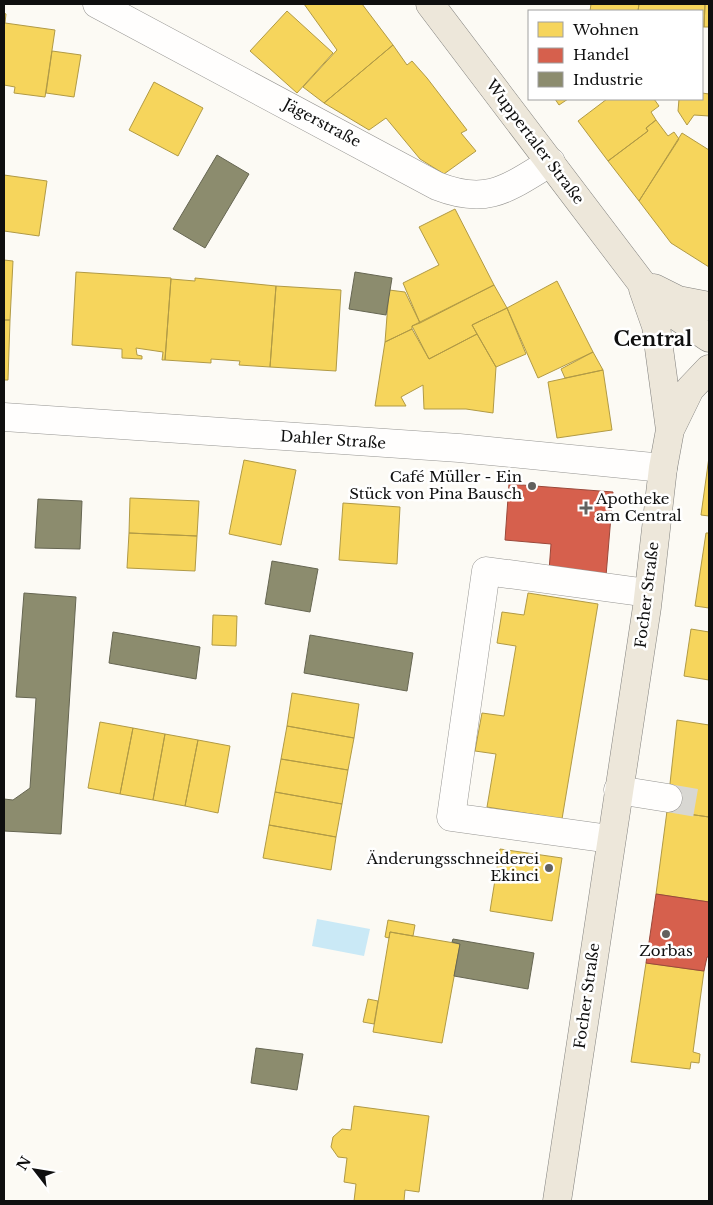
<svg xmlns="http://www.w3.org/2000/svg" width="713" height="1205" viewBox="0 0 713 1205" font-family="'Libre Baskerville',serif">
	<rect width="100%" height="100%" fill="#fcfaf4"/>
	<path fill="#cae9f6" d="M317 919 370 929 364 956 312 946Z"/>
	<path fill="#f6d55c" stroke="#b19a45" d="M304 4H362L393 45 324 103 303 87 337 50Z
		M591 4H639L638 11H590Z
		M639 4H705L704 27H702V11H638Z
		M705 4H709V27H704Z
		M287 11 333 53 297 93 250 51Z
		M4 13 6 14 5 23 55 30 45 97 14 93 15 87 4 85Z
		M393 45 407 65 412 61 427 78 467 130 461 133 476 151 444 174 420 159 386 118 369 130 324 103Z
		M52 51 81 55 74 97 46 93Z
		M154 82 203 108 178 156 129 130Z
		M702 93 709 94V116L694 115 687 125 678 111 679 99H702Z
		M555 99H568L559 105Z
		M607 99H654L659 106 651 112 656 120 646 128 648 131 608 161 578 121Z
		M656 120 668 136 674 132 679 139 639 201 608 161 648 131 646 128Z
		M682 133 709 150V267L671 243 639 201Z
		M4 175 47 181 39 236 4 231Z
		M455 209 494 285 420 323 403 283 439 265 419 227Z
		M4 260 13 261 10 320H4Z
		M76 272 171 278 165 360H162L163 352 136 348 137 355 142 356V359L122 358V349L72 345Z
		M195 278 276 286 270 367 239 365 240 361 211 359V363L165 360 171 279 195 281Z
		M557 281 593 352 538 378 507 308Z
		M494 285 507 308 472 325 477 334 429 359 412 326Z
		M276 286 341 290 336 371 270 367Z
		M389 290 405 292 420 323 412 326V329L385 342Z
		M507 308 526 354 496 367 472 325Z
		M4 320H10L8 380H4Z
		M412 329 429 359 477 334 496 367 493 413 466 409H424L423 385 401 397 406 406H375L385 342Z
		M593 352 603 370 565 378 561 369Z
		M603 370 612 430 557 438 548 382Z
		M709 457V516L701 515Z
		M244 460 296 470 281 545 229 534Z
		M130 498 199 501 197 536 129 533Z
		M343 503 400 507 397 564 339 560Z
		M129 533 197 536 195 571 127 568Z
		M706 533H709V608L695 606Z
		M528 593 598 604 562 819 487 807 496 754 475 751 482 713 504 716 516 646 497 643 502 612 524 615Z
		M213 615 237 616 236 646 212 645Z
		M691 629 709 632V680L684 676Z
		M292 693 359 704 354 738 287 726Z
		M677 720 709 725V817L667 811Z
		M100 722 133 728 120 794 88 788Z
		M287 726 354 738 348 770 281 759Z
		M133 728 165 734 153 800 120 794Z
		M165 734 198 740 185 806 153 800Z
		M198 740 230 746 218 813 185 806Z
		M281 759 348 770 342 804 275 792Z
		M275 792 342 804 336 837 269 825Z
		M667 811 709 817V902L656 894Z
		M269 825 336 837 331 870 263 858Z
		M500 849 562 858 552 921 490 911Z
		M388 920 415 925 413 936 390 932 389 938 385 937Z
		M390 932 460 944 442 1043 373 1032Z
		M646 963 704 971 693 1052 700 1054 699 1063 691 1062 690 1069 631 1062Z
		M368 999 378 1001 374 1024 363 1022Z
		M354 1106 429 1116 419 1192 405 1190 404 1201H354L356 1184 344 1182 347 1158 338 1157 331 1147 333 1137 342 1129 351 1130Z"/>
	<path fill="#d6604d" stroke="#9a483a" d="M509 484 613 492 606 576 549 571 551 544 505 540Z
		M656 894 709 902V957H707L704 971 646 963Z"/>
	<path fill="#8c8c6e" stroke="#666652" d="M217 155 249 174 205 248 173 229Z
		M355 272 392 278 386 315 349 309Z
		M38 499 82 501 80 549 35 548Z
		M272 561 318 569 310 612 265 604Z
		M24 593 76 597 61 834 4 831V799L13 800 30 788 36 698 16 697Z
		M113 632 200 647 196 679 109 663Z
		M310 635 413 653 407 691 304 673Z
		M453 939 534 953 528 989 454 976 460 944 452 942Z
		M256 1048 303 1054 297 1090 251 1083Z"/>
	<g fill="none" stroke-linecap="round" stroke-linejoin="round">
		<path stroke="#d8d7d2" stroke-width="28" stroke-dasharray="28 14" stroke-linecap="butt" d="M668 798 709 805"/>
		<defs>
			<path id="minor" d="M97 4 437 186C488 206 508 188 551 162
				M4 417 459 448 663 468
				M618 790 668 798
				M610 839 451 817 486 571 648 593"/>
			<path id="major" d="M430 4 640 281 666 309 709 338
				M654 288 678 300 709 306
				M643 289 656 326 670 430
				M557 1201 647 607 663 468 670 430 690 389 709 369"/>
		</defs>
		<use href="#minor" stroke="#969592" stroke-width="29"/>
		<use href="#major" stroke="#83827f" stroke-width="29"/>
		<use href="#minor" stroke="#fffefd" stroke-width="28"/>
		<use href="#major" stroke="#ede7da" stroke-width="28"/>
	</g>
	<g fill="#62615f" stroke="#fff" stroke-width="2">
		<circle cx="532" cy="486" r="5"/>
		<path d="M583.5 500.5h5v5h5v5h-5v5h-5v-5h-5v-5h5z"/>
		<circle cx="549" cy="868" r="5"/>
		<circle cx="666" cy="934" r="5"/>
	</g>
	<g text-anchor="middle" stroke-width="5" stroke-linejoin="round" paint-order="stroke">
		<g font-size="15" fill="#0f0f0f" stroke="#fff">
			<text transform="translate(322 123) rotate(28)" y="5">Jägerstraße</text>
			<text transform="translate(535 142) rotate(53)" y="5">Wuppertaler Straße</text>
			<text transform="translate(333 440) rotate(4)" y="5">Dahler Straße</text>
			<text transform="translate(647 595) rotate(-83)" y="5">Focher Straße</text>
			<text transform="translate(587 996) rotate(-82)" y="5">Focher Straße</text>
		</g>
		<g font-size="15" fill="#0f0f0f" stroke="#fff" text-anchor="end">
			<text x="522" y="482">Café Müller - Ein<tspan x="522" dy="17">Stück von Pina Bausch</tspan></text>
			<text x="596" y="504" text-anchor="start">Apotheke<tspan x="596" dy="17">am Central</tspan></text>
			<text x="539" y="864">Änderungsschneiderei<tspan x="539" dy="17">Ekinci</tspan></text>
			<text x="666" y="956" text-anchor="middle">Zorbas</text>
		</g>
		<g font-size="20" font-weight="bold" fill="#0f0f0f" stroke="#fff">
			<text x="653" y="346">Central</text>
		</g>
	</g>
	<rect width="713" height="1205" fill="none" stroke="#0f0f0f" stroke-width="10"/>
	<rect x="528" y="10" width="175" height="90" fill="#ffffff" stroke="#9f9f9f"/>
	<rect x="538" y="22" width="25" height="15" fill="#f6d55c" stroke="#9f9f9f"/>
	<text x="573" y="35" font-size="15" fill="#0f0f0f">Wohnen</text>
	<rect x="538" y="48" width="25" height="15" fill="#d6604d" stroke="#9f9f9f"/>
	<text x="573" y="60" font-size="15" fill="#0f0f0f">Handel</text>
	<rect x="538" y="72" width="25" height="15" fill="#8c8c6e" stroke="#9f9f9f"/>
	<text x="573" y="85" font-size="15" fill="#0f0f0f">Industrie</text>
	<g transform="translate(35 1170) rotate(301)" stroke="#ffffff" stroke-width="4" paint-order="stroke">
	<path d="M0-4L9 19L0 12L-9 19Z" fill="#0f0f0f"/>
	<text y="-8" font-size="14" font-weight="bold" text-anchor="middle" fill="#0f0f0f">N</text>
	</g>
</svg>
